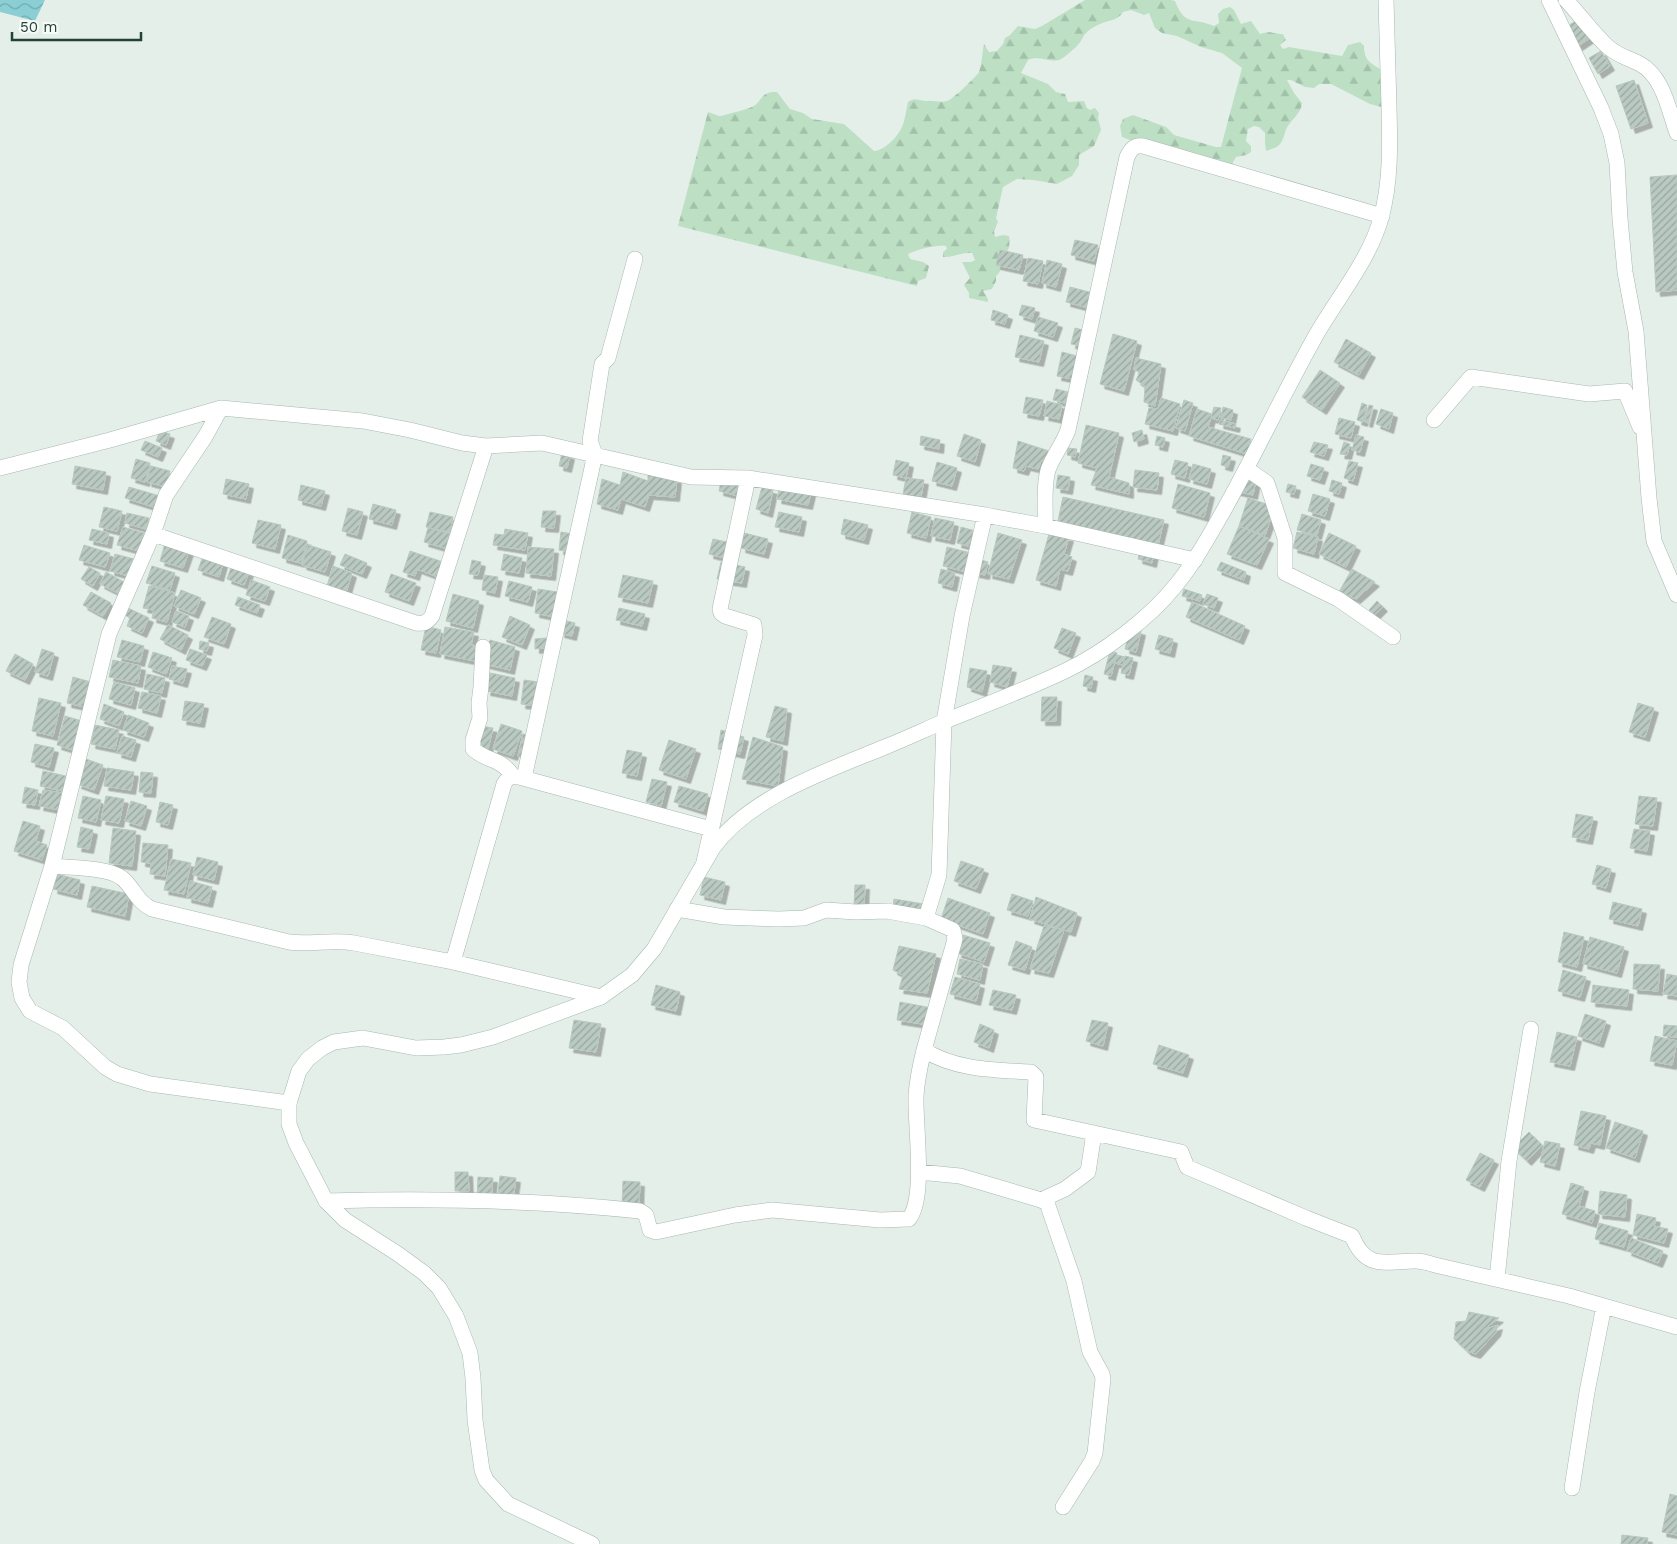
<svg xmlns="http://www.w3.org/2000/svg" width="1677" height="1544" viewBox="0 0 1677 1544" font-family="'Work Sans',sans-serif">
	<defs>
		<pattern id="forest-firs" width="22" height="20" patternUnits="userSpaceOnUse" patternTransform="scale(1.25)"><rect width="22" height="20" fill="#bde0c4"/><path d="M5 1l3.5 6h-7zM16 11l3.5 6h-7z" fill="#a2c1a9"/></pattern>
		<pattern id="water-waves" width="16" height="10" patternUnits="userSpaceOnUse" patternTransform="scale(1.25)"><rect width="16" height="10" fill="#8bcfd5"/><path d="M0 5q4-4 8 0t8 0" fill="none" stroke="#71aaae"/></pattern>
		<pattern id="building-hatch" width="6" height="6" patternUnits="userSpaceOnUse" patternTransform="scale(1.25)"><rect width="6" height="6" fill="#bacac2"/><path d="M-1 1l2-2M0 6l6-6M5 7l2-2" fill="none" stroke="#97a69e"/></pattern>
		<filter id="shadow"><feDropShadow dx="4.5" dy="4.5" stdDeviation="0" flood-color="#0004"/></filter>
	</defs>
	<rect width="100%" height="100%" fill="#e5efe9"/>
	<path fill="url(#forest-firs)" d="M1085 0H1171L1175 1C1185 27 1193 17 1214 26L1219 23 1218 14 1223 9 1230 7 1234 10 1241 24 1251 21 1260 34C1271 30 1273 34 1283 34L1286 40 1280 45 1283 49 1289 47 1342 56 1348 45 1360 42 1364 46C1364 60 1370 63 1382 70L1385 108 1370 104 1331 84H1319L1314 88 1305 87 1291 80H1287L1294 93 1302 103C1301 113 1294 117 1288 126 1284 131 1285 138 1280 144 1277 148 1271 149 1266 151L1265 143V133L1259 127 1254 126 1248 129 1246 141 1251 146V152L1246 155 1236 157 1233 162V168L1130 140 1122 137 1120 126 1123 119 1133 115 1166 127 1174 135 1216 147H1221L1242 68 1222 53 1201 47 1177 36 1162 33 1155 28 1149 13 1144 15 1131 10 1123 12C1118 21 1108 20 1100 24 1095 26 1090 29 1086 33 1083 36 1081 42 1077 46 1074 49 1063 59 1059 60 1050 63 1039 55 1028 60L1021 73 1048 84 1056 92 1065 94 1068 102 1084 101 1087 108 1090 110 1095 108 1099 113 1098 118 1101 130 1094 146 1079 155V165L1072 176 1057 184 1033 180 1017 179 1003 187 996 218 998 222 994 231 995 237 1003 235 1009 236C1010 245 1010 250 1003 256 1001 263 1003 271 996 276V281L992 289 983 291 988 299V302L969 298V293L964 285 970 278 962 262H971L975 260 972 253C960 252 953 258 943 257V252L947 249 946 246C933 245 920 249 908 254L910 259 923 262 929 266 926 278 918 281 917 286 678 226 708 112C711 113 716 115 719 116 723 116 751 108 754 106 764 98 762 91 777 92L790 109 803 113 812 119 844 124 874 151C885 150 896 138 901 129 905 122 906 110 908 102 915 97 920 101 927 101 933 100 941 103 947 101 952 100 976 77 979 72 982 64 982 53 984 44L989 52 997 51 1003 44 1005 38 1010 35 1018 26 1035 29 1042 26Z"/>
	<path fill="url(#water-waves)" d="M0 0H45L35 21 0 12Z"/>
	<path fill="url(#building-hatch)" stroke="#b7c9c0" filter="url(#shadow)" d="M1579 19 1590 38 1578 46 1566 27Z
		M1601 51 1610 66 1598 74 1589 58Z
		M1634 80 1648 123 1631 129 1616 86Z
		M1677 175V290L1656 292 1650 177Z
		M1075 240 1098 245 1094 261 1071 255Z
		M1000 250 1023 255 1019 270 996 265Z
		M1028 258 1043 261 1038 284 1023 281Z
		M1047 260 1062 264 1056 287 1042 283Z
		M1070 287 1093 293 1089 308 1066 302Z
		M1022 305 1035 308 1032 319 1019 315Z
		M993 310 1008 315 1005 324 991 320Z
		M1038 317 1058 323 1053 337 1034 331Z
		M1075 328 1083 330 1080 346 1071 344Z
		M1113 334 1137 341 1124 391 1100 384Z
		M1020 335 1044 341 1039 362 1015 357Z
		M1346 339 1371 353 1359 375 1334 362Z
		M1062 352 1077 356 1072 379 1057 376Z
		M1136 358 1161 364 1155 406 1144 402 1145 386 1136 380 1140 372 1134 370Z
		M1320 370 1340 383 1322 410 1302 397Z
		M1056 389 1068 392 1065 403 1053 400Z
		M1026 397 1043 400 1039 416 1023 413Z
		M1161 398 1180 404 1173 431 1145 424 1149 408 1158 409Z
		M1184 400 1193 403 1185 431 1176 428Z
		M1047 401 1062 405 1059 419 1044 416Z
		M1362 403 1367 405 1363 422 1357 420Z
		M1369 405 1373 406 1368 423 1365 422Z
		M1214 407 1221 408 1218 420 1211 418Z
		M1223 407 1233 410 1231 420 1221 418Z
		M1197 409 1212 414 1208 427 1251 439 1247 454 1189 436Z
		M1381 409 1393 413 1389 429 1376 424Z
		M1339 418 1355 422 1351 438 1335 434Z
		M1220 420 1236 424 1235 428 1219 424Z
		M1086 425 1119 433 1109 477 1129 483V494L1091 485 1097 468 1078 463Z
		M1142 430 1144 439 1134 442 1132 433Z
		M160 431 170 434 166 445 156 441Z
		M964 434 981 440 975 462 957 456Z
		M1356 435 1364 437 1360 452 1352 450Z
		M921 436 940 440 939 449 920 445Z
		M1157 436 1165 438 1163 447 1155 445Z
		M145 441 162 448 158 457 141 450Z
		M1018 441 1049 451 1047 461H1041L1038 469 1026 466 1024 471 1013 468Z
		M1314 442 1328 445 1324 456 1310 452Z
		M1344 442 1350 444 1347 455 1340 454Z
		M1068 448 1077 449 1075 457 1067 455Z
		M562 453 570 455 567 468 559 466Z
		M1223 455 1231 457 1228 467 1221 465Z
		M136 459 150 463 145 482 131 478Z
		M896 460 909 463 906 478 893 475Z
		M1175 460 1188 463 1185 478 1171 474Z
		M1349 461 1358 463 1353 481 1344 478Z
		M937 462 957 468 952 486 932 481Z
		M1193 464 1211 469 1207 484 1189 479Z
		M1311 464 1324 468 1320 480 1307 476Z
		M75 466 106 472 103 490 72 484Z
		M151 466 170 471 166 487 147 482Z
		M1135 470 1159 473 1157 490 1133 487Z
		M623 472 648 481V472L677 479 675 497 649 495 645 507 621 499 618 510 597 504 602 479 620 485Z
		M1058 475 1070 477 1068 490 1056 488Z
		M722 476 746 482 742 497 719 491Z
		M1244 476 1256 480 1253 495 1236 491Z
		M781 478 813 484 808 505 777 499Z
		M906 478 924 480 920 503 902 500Z
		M226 479 249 484 246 499 223 494Z
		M1332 480 1342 483 1339 494 1329 491Z
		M1178 484 1210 493 1204 517 1172 508Z
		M1288 484 1296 486 1294 494 1286 492Z
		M301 485 325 491 321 506 298 500Z
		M129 487 160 496 157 508 125 498Z
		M762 487 773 490 768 513 756 509Z
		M1313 494 1330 499 1325 516 1308 511Z
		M1063 497 1164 520 1158 545 1058 521Z
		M1248 498 1275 507 1265 535 1239 526Z
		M373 504 396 510 392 525 369 519Z
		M104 507 122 511 117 531 99 527Z
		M348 508 363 512 357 535 342 531Z
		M543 511H556L554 528 541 527Z
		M430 512 453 517 450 532 426 527Z
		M779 512 802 517 799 532 775 527Z
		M912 512 931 517 926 538 907 533Z
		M127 513 149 518 146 529 125 523Z
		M1302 514 1321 520 1317 535 1297 530Z
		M935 518 954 522 950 540 931 536Z
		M844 519 868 525 864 540 841 534Z
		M258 520 281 525 275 549 252 543Z
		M1239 526 1269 539 1257 565 1227 554Z
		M123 527 144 533 139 551 117 545Z
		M961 527 979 532 975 548 957 543Z
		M428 528 451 534 448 549 424 542Z
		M92 529 109 533 107 544 89 540Z
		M505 529 528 533 525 550 493 545 495 534 504 535Z
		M561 532 573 534 570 552 559 550Z
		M1297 532 1318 537 1314 554 1293 548Z
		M744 533 768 539 764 554 741 548Z
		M998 533 1022 540 1009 579 988 574Z
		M1329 533 1356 546 1346 567 1319 554Z
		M1049 534 1069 537 1064 554 1072 557 1068 571 1060 569 1056 586 1036 580Z
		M288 535 307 541 301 563 282 558Z
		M713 539 736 544 732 560 709 554Z
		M166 540 190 548 183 568 160 561Z
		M84 545 110 553 105 567 79 560Z
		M308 545 331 552 325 572 302 565Z
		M528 547 554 549 551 576 526 573Z
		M947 547 971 553 967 572 943 566Z
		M1140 549 1154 553 1152 563 1138 559Z
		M410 551 443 562 438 577 417 569 415 576 403 572Z
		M115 554 134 559 129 576 110 571Z
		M345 554 367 563 362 574 340 565Z
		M504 554 522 558 519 573 501 570Z
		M203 556 223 563 219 577 198 570Z
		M978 559 988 562 985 575 975 573Z
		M472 560 481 562 478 575 469 574Z
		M721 562 745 567 742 583 717 579Z
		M1221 562 1246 572 1244 580 1217 570Z
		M232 565 249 572 244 585 227 579Z
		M152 566 175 573 170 590 146 583Z
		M333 566 352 573 346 593 327 586Z
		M89 567 100 573 93 586 81 579Z
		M941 569 955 573 952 587 938 583Z
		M1352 569 1375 582 1356 599 1339 592Z
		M106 572 124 582 118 593 100 584Z
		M391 574 416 583 409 601 385 592Z
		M484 575 498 577 495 593 482 590Z
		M623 575 653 581 648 603 618 597Z
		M251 580 270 587 265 601 246 595Z
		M509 581 532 587 528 602 505 596Z
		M149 586 175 593 167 622 152 618 154 610 143 608Z
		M538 589 564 593 559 618 535 613Z
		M1184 589 1202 595 1200 601 1182 596Z
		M181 590 201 598 194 614 174 606Z
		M91 592 111 603 103 616 83 605Z
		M453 594 479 601 473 628 446 621Z
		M1207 594 1218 598 1214 608 1203 604Z
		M238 597 260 605 257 613 235 605Z
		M1377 601 1383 607 1375 615 1369 610Z
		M1192 602 1245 626 1239 640 1186 617Z
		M128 608 149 618 142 633 127 626 130 618 125 615Z
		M619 608 645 614 642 626 616 620Z
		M176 611 189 616 185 627 172 622Z
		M510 616 530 625 522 645 502 637Z
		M212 617 231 624 224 644 204 637Z
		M563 620 575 623 572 636 560 633Z
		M168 625 188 635 181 650 160 639Z
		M426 626 441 630 436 653 421 650Z
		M445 627 474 632 471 645 478 646 475 661 440 654Z
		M1062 628 1076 633 1068 654 1054 648Z
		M1130 628 1141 631 1136 652 1125 649Z
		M1159 635 1173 639 1170 653 1155 649Z
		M547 638 544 648 535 649V639Z
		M122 640 144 646 140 662 117 657Z
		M490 640 515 647 510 670 485 664Z
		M200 641 209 643 207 651 199 649Z
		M42 649 54 653 48 676 35 672Z
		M190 649 207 655 202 666 186 660Z
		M1110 651 1117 653 1111 676 1104 674Z
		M153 652 172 658 166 674 148 667Z
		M15 654 33 664 25 680 6 671Z
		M1117 655 1125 657 1123 665 1115 663Z
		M1125 656 1133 658 1129 675 1121 673Z
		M113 660 141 666 138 683 109 677Z
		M993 665 1012 668 1007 687 990 682Z
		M172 666 187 669 183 683 169 679Z
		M970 668 987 671 982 692 967 687Z
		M490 673 515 678 512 696 486 691Z
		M147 674 165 678 162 693 144 689Z
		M1085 675 1093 677 1091 688 1083 686Z
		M73 677 91 682 85 707 67 703Z
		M524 680 539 682 536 706 521 704Z
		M114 682 135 688 131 705 109 699Z
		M142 692 161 696 157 713 138 708Z
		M1042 697H1057L1056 721H1041Z
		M39 698 61 703 53 736 32 731Z
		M185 701 204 704 200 723 182 720Z
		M1638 703 1654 708 1645 737 1629 732Z
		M104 704 124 712 119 726 100 719Z
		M775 706 787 709 783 741 766 737Z
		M128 715 149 723 144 737 123 730Z
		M65 716 82 721 73 750 57 745Z
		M501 724 522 731 513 756 493 749Z
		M95 725 119 730 115 749 91 744Z
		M481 726 493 728 488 749 477 747Z
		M721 730 744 737 740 754 718 749Z
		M523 734 529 736 524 758 518 756Z
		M122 736 136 740 131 757 117 753Z
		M753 737 783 747 778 786 742 779Z
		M669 740 696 749 686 779 659 770Z
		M35 744 54 748 49 767 31 762Z
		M627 750 642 753 637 776 622 773Z
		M86 759 103 765 94 790 77 784Z
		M107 768 134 772 131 790 104 786Z
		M43 771 66 776 63 791 40 786Z
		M141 772 153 773 151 793 139 792Z
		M652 779 667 782 661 806 646 802Z
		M679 786 708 794 703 811 674 802Z
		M25 787 38 790 35 805 22 803Z
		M43 790 62 793 59 810 39 806Z
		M83 796 101 800 96 822 78 818Z
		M106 796 124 799 119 823 101 820Z
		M1639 796 1657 798 1653 826 1635 824Z
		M131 801 147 806 141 826 125 821Z
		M160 802 173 805 168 825 156 822Z
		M1576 814 1593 817 1588 840 1572 837Z
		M23 821 40 826 36 841 47 845 42 860 14 851Z
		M81 827 93 830 89 849 77 847Z
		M113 828 136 831 132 866 109 863Z
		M1634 829 1650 831 1647 851 1630 848Z
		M143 843 168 845 165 876 150 874 151 863 141 862Z
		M197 857 218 862 214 880 193 875Z
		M171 859 191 863 184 894 164 890Z
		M961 861 984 869 976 889 954 881Z
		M1597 865 1611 869 1606 888 1592 884Z
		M57 874 80 880 77 895 53 889Z
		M704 877 725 882 721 900 700 895Z
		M190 881 212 887 208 903 187 898Z
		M855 885H865L864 907 854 906Z
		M92 886 129 894 125 916 87 907Z
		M1012 894 1033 901 1028 916 1007 910Z
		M1036 897 1077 913 1071 932 1030 919Z
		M948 898 990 913 983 934 941 919Z
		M894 899 924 904 922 912 893 907Z
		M1613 902 1642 909 1638 926 1609 919Z
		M1044 926 1064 930 1049 973 1030 969Z
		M1564 932 1584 937 1577 967 1558 962Z
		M963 935 990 943 984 962 957 953Z
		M1590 937 1624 947 1617 973 1583 964Z
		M1016 941 1032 947 1025 970 1008 965Z
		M899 946 936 954 927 993 899 989 903 975 893 970Z
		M960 959 983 964 980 980 957 974Z
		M1634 964 1660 965 1658 991 1633 989Z
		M1563 970 1586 977 1580 997 1558 991Z
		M1667 974 1677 976V996L1663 994Z
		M955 977 980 984 976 1001 950 994Z
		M656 985 680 992 676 1011 651 1005Z
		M1593 985 1629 990 1627 1006 1591 1002Z
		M993 990 1016 995 1012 1010 989 1005Z
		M900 1002 932 1008 929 1025 897 1020Z
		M1585 1014 1606 1021 1599 1043 1578 1036Z
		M574 1020 601 1024 596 1052 569 1048Z
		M1092 1020 1108 1023 1103 1046 1086 1041Z
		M980 1024 994 1030 989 1048 974 1042Z
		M1664 1025 1677 1026V1037L1663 1036Z
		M1557 1032 1577 1037 1570 1066 1550 1062Z
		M1655 1036 1677 1041 1672 1065 1650 1061Z
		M1159 1045 1189 1055 1183 1073 1153 1064Z
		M1581 1111 1606 1116 1600 1145 1591 1143 1589 1149 1574 1145Z
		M1615 1122 1643 1131 1635 1158 1606 1148Z
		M1529 1132 1542 1145 1527 1161 1513 1148Z
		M1545 1141 1560 1144 1555 1166 1540 1162Z
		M1480 1153 1494 1160 1480 1187 1466 1180Z
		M455 1172H468L469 1191H455Z
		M500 1176 516 1178 513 1200 497 1199Z
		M478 1177 493 1178 491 1199 477 1198Z
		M623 1181 640 1182 639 1206 622 1205Z
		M1571 1183 1584 1187 1579 1206 1595 1211 1592 1223 1562 1214Z
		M1600 1191 1627 1195 1625 1217 1598 1214Z
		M1637 1214 1656 1218 1654 1226 1668 1229 1664 1243 1633 1235Z
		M1599 1223 1628 1231 1624 1247 1595 1239Z
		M1631 1238 1663 1251 1658 1263 1627 1251Z
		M1469 1312 1499 1318 1483 1330 1498 1325 1496 1332 1476 1354 1467 1351 1454 1339 1456 1322 1466 1321Z
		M1670 1494 1677 1496V1535L1662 1532Z
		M1622 1535 1648 1538 1647 1544H1621Z"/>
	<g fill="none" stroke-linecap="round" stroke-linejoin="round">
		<defs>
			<path id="street" d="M1549 0 1601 108 1611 134 1617 163 1620 219 1625 272 1636 331 1649 498 1654 541 1677 595
				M1566 0C1580 15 1592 32 1607 46 1619 57 1627 57 1640 64 1663 76 1669 111 1677 133
				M221 408 205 437 166 495 153 534 109 634 52 866 21 965 19 982 22 998 30 1011 63 1028 105 1067 117 1074 150 1084 289 1103
				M1434 420 1471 377 1589 394 1625 391 1640 427
				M0 468 110 440 221 408 363 421 410 430 462 443 486 446 542 443 691 477 748 478 985 515 1045 526 1195 560
				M1247 469 1267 483 1285 538V573L1338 599 1393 637
				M1045 526C1046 508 1043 487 1048 470 1053 456 1063 444 1068 430L1127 157C1131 149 1134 145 1143 146L1382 216
				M153 534 416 623C423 624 427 623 432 616L486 446
				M483 647 481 687 479 703 480 718 473 740V749C487 762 500 757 513 776
				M524 778 595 454 590 441 602 364 608 358 635 259
				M704 862 755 635 754 625 725 616 721 613 720 609 748 478
				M52 866C70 868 108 867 122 878 134 888 137 902 152 909L289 942C311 945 332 939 354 943L453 962 601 997
				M677 909 724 917 779 919 804 918 826 910 856 912 887 911 926 918 953 930 955 939 924 1050C955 1070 996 1070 1031 1072L1036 1077 1034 1120 1181 1152 1187 1167 1306 1218 1352 1236C1366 1271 1386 1261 1415 1261 1422 1261 1429 1263 1435 1265L1569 1296 1677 1327
				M926 918 939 875 944 722 962 616 985 515
				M453 962 504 784C508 777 511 776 519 777L711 829
				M919 1172 960 1176 1041 1200 1047 1203 1074 1281 1090 1352 1102 1374 1103 1379 1095 1453 1092 1461 1063 1507
				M1041 1200 1065 1189 1088 1172 1094 1133
				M326 1201C430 1198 536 1200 640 1211L646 1215 650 1230 656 1232 735 1215 772 1210 880 1220 909 1219C926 1197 915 1126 916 1096 917 1080 920 1066 924 1050
				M1497 1279 1509 1161 1531 1029
				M1572 1488 1587 1392 1604 1306"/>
			<path id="secondary" d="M592 1544 508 1504 486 1480 482 1470 475 1420 473 1378 470 1353 456 1316 439 1288 424 1273 398 1254 345 1220 326 1201 296 1143 289 1124V1103L299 1071 308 1059 322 1048 334 1042 363 1038 416 1048 444 1047 461 1045 493 1037 601 997 632 975 654 949 713 848C749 797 829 770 885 747 905 739 924 730 945 721 985 705 1025 690 1065 671 1103 653 1150 618 1176 585 1195 562 1209 536 1224 510 1256 453 1283 394 1315 337 1336 300 1370 259 1381 218 1391 182 1390 144 1389 107 1388 71 1387 35 1386 0"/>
		</defs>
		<use href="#street" stroke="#a7b8b0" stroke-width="16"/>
		<use href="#secondary" stroke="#a3bbb1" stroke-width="16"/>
		<use href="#street" stroke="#fff" stroke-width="15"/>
		<use href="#secondary" stroke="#fff" stroke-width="15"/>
	</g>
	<path d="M12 32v8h129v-8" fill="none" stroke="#234237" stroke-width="2.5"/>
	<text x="20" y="32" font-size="15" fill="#234237" stroke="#f6fbf8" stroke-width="4" paint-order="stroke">50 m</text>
</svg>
